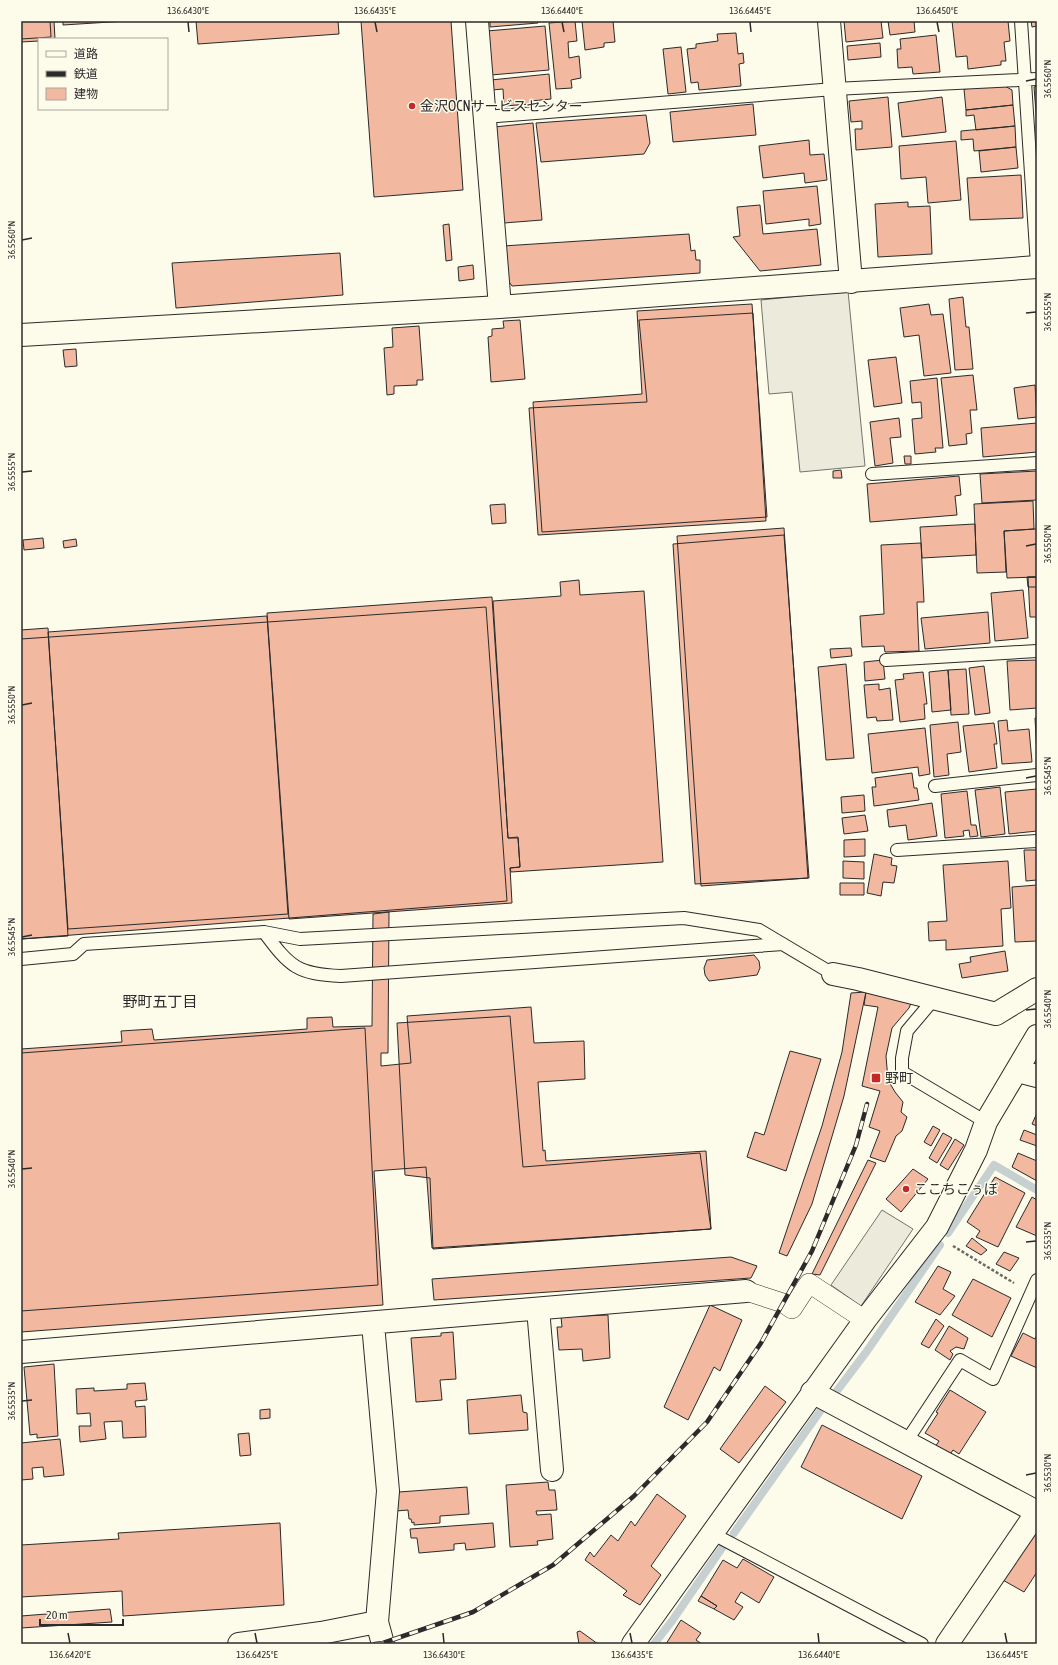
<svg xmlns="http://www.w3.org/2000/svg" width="1058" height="1665" viewBox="0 0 1058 1665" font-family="'Asap Condensed','Noto Sans JP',sans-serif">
	<rect width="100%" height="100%" fill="#fdfbea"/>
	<path fill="#eceadb" stroke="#74746e" d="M848 291 865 466 800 472 792 392 769 394 761 300Z
		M882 1210 913 1229 861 1306 831 1285Z"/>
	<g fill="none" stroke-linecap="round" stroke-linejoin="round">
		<path stroke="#c7d0d0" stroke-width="8" d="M948 1233 994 1165 1037 1190
			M836 1392 867 1351 940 1245
			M734 1533 821 1410
			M654 1644 672 1621 722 1548"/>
	</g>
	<path fill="#f2b8a0" stroke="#2b2b2b" d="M21 21H50L51 37 21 39Z
		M21 21H54L55 39H39V41L21 42Z
		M63 21H126L63 25Z
		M196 21H338L339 34 198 44Z
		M361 21H451L463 190 374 197Z
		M490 21H538V23L490 27Z
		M575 21 577 41 568 42 569 58 579 56 581 78 571 80 572 88 556 89 549 23Z
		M582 21H613L615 42 604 43V47L585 50Z
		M844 21H881L883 38 846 42Z
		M888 21H914L915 32 890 35Z
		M952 21H1008L1010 41 1004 42 1006 61H1001V65L968 69 967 56 956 57Z
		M1031 21H1037V26L1032 27Z
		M545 26 549 70 491 75 487 31Z
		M736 33 738 54 743 53 744 63 739 64 741 86 699 90 698 82 691 83 687 49 696 48V44L718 41 717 34Z
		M936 35 940 72 913 74 912 67 898 68 897 49H901L900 39Z
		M880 43 881 57 848 60 847 46Z
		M681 47 686 92 668 94 663 49Z
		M549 74 551 99 531 101V104L504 106 503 89 492 90 491 80Z
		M1003 85 1012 90 1013 105 966 110 964 89Z
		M1037 86V125L1034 87Z
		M888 97 892 147 856 150 855 129H862V121L851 122 849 101Z
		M942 97 946 132 902 137 898 103Z
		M753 104 756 135 673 142 670 112Z
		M1013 105 1015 126 976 130 974 115 966 116V110Z
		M646 115 650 143 644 154 541 162 536 123Z
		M533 123 542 220 504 223 494 127Z
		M1015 126 1016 147 974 151 973 139 961 140V131Z
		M809 140 810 155 824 154 827 180 805 183 804 173 763 178 759 146Z
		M956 141 961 200 928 203 926 177 901 179 899 146Z
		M1016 147 1018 168 981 172 979 151Z
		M1021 175 1023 218 970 220 967 178Z
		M817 186 821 224 809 226V219L766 224 763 191Z
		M908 202V207L930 206 932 254 878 257 875 204Z
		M760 205 763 234 817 229 821 265 760 271 733 237 740 236 737 207Z
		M449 224 452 260 446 261 443 225Z
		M689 234 691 251 695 250 696 260H700V273L512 286 505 276 503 246Z
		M340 253 343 295 176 308 172 263Z
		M473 265 474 279 459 281 458 267Z
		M963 297 966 327H969L973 369 955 370 949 299Z
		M752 304 767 517 542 532 533 402 642 394 637 311Z
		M929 304 931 315 943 314 951 373 924 376 919 335 904 337 900 308Z
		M753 313 766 521 538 535 529 408 647 402 639 320Z
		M520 320 525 379 491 382 488 337 492 336V329L504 328 503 321Z
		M419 326 423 380H417V385L394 386V394L387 395 384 348 393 347 392 328Z
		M76 349 77 366 65 367 63 350Z
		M896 357 902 403 874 407 868 360Z
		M973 375 977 410H970L972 433 966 434 967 444 949 446 941 378Z
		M937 378 943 448H935L936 452 915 454 912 419 922 418 921 402 912 403 910 381Z
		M1035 385 1037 417 1018 419 1014 388Z
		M899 418 901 437 890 438 893 463 875 466 870 422Z
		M1037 423V452L983 457 981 428Z
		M904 456H911V464H905Z
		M841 470 842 478H833V471Z
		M1037 471V500L982 503 980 474Z
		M959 476 961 495 955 496 957 515 870 522 867 484Z
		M1033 501 1034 529 1004 531 1006 572 977 573 974 504Z
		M505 504 506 523 492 524 490 505Z
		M975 524 976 555 922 558 920 527Z
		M784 528 808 878 701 886 677 536Z
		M1034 529H1037V577L1007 578 1004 531Z
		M784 535 809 878 695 884 673 544Z
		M43 538 44 548 24 550 23 540Z
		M76 539 77 546 64 548 63 541Z
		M921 543 924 602H917L919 651 885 652 884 646 862 647 860 616 884 614 881 545Z
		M1027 577H1037V587H1028Z
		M1028 577H1037V617H1030Z
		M579 580 580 595 644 591 663 862 511 872 510 868 520 867 518 837 508 838 493 601 561 596 560 582Z
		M1023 590 1028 638 995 641 991 593Z
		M492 597 508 838H518L520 867 510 868 512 903 289 919 267 613Z
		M486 607 507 901 21 939V639Z
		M988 612 990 643 925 649 921 618Z
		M267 616 288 914 68 929 48 632Z
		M48 628 68 936 21 939V630Z
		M851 648 852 656 831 658 830 649Z
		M883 660 885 679 865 681 864 662Z
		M1037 660V708L1010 710 1007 661Z
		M846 664 854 758 826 760 818 667Z
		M984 666 990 713 975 715 969 668Z
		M966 669 969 714 951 715 948 670Z
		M948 670 951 710 932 712 929 672Z
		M923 672 927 704H924L925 719 900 722 895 680 904 679 903 674Z
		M879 684V690L890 688 893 720 877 721 876 717 867 718 864 685Z
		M1035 718H1037V757Z
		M1007 720 1008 731 1029 729 1032 762 1002 764 998 721Z
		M958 722 961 752 947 754 949 775 934 777 930 725Z
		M994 723 997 744H994L997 768 969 772 963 726Z
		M925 728 930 774 919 776 918 767 872 773 868 734Z
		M912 773 914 788H917L919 800 874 806 872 787H876L875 778Z
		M1000 787 1005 834 981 837 975 790Z
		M1037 789V831L1009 834 1005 792Z
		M967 791 971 825H976L978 836 970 837 969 830 963 831 964 836 945 838 941 794Z
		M864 795 865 811 842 813 841 797Z
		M932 803 937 836 908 840 906 825 889 827 887 810Z
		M865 815 868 831 844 834 842 818Z
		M865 839V856L844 857V840Z
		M1024 850H1037V880L1026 881Z
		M874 854 892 858 891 865 897 866 894 883 883 882 881 896 867 893Z
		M843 861 864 862V879L843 878Z
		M1008 861 1011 908 1001 909 1003 946 946 950V940L929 941 928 922 947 921 943 865Z
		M840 883H864V895H840Z
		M1037 885V941L1015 942 1012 887Z
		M389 912 388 1053H381V1066L411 1063 407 1016 531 1007 534 1043 584 1041 585 1079 538 1082 543 1151 545 1150 546 1161 706 1151 711 1229 432 1248 426 1167 374 1171 383 1305 21 1332V1049L122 1042 121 1031 152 1029 154 1040 307 1029V1018L332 1017 333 1027 372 1026 373 914Z
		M1005 951 1008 971 962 978 959 964 971 962 970 957Z
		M754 955 759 961 760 968 757 975 709 981 705 975 704 968 707 960Z
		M866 992 911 1003 909 1008 892 1028 886 1056 888 1080 895 1092 903 1102 901 1112 907 1117 902 1131 896 1136 885 1162 870 1157 880 1131 869 1127 880 1091 862 1086 878 1007 864 1005Z
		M866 992 844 1096 812 1204 787 1256 779 1253 822 1126 842 1052 851 993Z
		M510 1016 523 1167 700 1153 711 1229 433 1249 430 1178 405 1175 397 1023Z
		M365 1028 378 1285 21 1311V1053Z
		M790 1051 821 1059 786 1171 747 1157 755 1132 764 1135Z
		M1037 1113V1126L1032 1124Z
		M933 1126 940 1130 931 1146 924 1142Z
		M1024 1130 1037 1135V1146L1020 1140Z
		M943 1133 952 1138 937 1163 929 1158Z
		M955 1139 964 1145 948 1170 940 1165Z
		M1018 1153 1037 1161V1181L1012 1167Z
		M868 1160 876 1163 820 1275 812 1274Z
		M913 1169 928 1179 901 1212 886 1199Z
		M995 1177 1025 1193 998 1247 976 1237 980 1231 967 1222Z
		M1032 1197 1037 1200V1236L1016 1227Z
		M972 1238 987 1250 981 1255 966 1246Z
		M1004 1252 1019 1258 1010 1271 996 1264Z
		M731 1257 757 1266 751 1278 434 1300 432 1279Z
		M938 1266 951 1272 943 1289 955 1296 940 1315 915 1302Z
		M973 1279 1011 1298 992 1337 952 1315Z
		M710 1305 742 1320 720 1371 714 1367 688 1420 664 1407Z
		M608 1315 610 1358 583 1361 582 1349 559 1350 557 1327H562L561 1317Z
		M936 1319 944 1326 929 1348 921 1344Z
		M949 1326 968 1338 964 1349 956 1347 950 1351 953 1354 950 1360 935 1350Z
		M453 1332 456 1379 440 1380 442 1400 416 1402 411 1338 441 1336V1333Z
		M1023 1333 1035 1339 1037 1335V1368L1011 1356Z
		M54 1364 58 1436 37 1438V1434L30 1435 24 1367Z
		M145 1383 147 1400 135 1401 136 1407 145 1406 146 1437 123 1438 122 1421 104 1422 106 1439 80 1442 79 1426H91L90 1413 77 1414 76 1389 94 1388V1391L127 1389V1384Z
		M765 1386 786 1402 739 1463 720 1449Z
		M950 1390 986 1412 959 1454 953 1450 949 1456 935 1447 939 1441 925 1433 938 1413 936 1412Z
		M521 1395 523 1412 527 1413 528 1430 469 1434 467 1400Z
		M270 1409V1418L260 1419V1410Z
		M822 1425 922 1476 902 1519 801 1467Z
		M249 1433 251 1455 240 1456 238 1434Z
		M60 1439 64 1475 44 1477 43 1467 32 1468 33 1479 21 1480V1443Z
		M548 1482 549 1490H555L557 1510 536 1511 537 1515 551 1514 553 1539 537 1541 538 1545 510 1547 506 1485Z
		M467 1487 469 1514 440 1516V1523L414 1525V1522L412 1523 411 1519H409L408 1510 396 1511 399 1492Z
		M657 1494 686 1516 651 1566 661 1575 640 1605 623 1595 627 1591 585 1560 590 1552 594 1557 611 1535 618 1541 631 1521 635 1526Z
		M280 1523 284 1605 123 1616 122 1591 21 1597V1545L119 1539 118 1533Z
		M493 1523 495 1547 466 1550 465 1543 454 1544V1550L419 1553 417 1538H411L410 1529Z
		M1037 1528V1572L1024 1592 1001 1579Z
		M743 1559 774 1577 759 1603 741 1592 735 1602 743 1607 734 1620 714 1609 717 1606 701 1596 723 1560 737 1568Z
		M701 1596 717 1606 714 1609 698 1601Z
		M110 1609 112 1622 21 1628V1616Z
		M681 1620 701 1633 696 1640 702 1644H666Z
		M580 1631 598 1644H579L577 1632Z"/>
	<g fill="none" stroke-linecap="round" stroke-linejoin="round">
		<defs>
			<path id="service" d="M1021 21 1037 265
				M485 117 834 89 1037 79
				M872 474 1037 463
				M886 660 1037 651
				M935 786 1037 775
				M897 850 1037 841
				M264 932C290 967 297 974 341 976L783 944
				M21 959 73 954 84 944 264 932 300 939 684 918 759 930 833 974
				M934 999 907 1031 902 1058V1072L986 1122
				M906 1442 960 1360 993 1379 1037 1280
				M713 1534 922 1644"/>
			<path id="pedestrian" d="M746 1291 783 1303 792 1309 809 1283 865 1320"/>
			<path id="minor" d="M477 21 500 307
				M829 21 851 282
				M21 335 500 307 1037 267
				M833 974 858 979 996 1014 1037 989
				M1017 1071 1037 1076
				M538 1309 552 1470
				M373 1324 388 1491 377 1622
				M21 1352 746 1291
				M812 1392 1037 1512
				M239 1644 321 1633 377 1622 383 1644
				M633 1644 865 1320 937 1227 976 1150 986 1122 1037 1036
				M947 1644 1037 1512"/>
		</defs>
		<use href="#service" stroke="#2b2b2b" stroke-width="14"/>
		<use href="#pedestrian" stroke="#2b2b2b" stroke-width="20"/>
		<use href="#minor" stroke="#2b2b2b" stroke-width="24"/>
		<path stroke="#6a6964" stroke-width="2.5" stroke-dasharray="3 2" stroke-linecap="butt" d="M953 1246 1014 1283"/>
		<use href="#service" stroke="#fdfbea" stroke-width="12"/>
		<use href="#pedestrian" stroke="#fdfbea" stroke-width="19"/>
		<use href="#minor" stroke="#fdfbea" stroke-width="22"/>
		<defs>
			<path id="rail" d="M375 1644 383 1643 473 1612 553 1565 634 1496 707 1422 761 1343 812 1251 856 1145 867 1104"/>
		</defs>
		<use href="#rail" stroke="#2b2b2b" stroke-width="4.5"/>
		<use href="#rail" stroke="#fdfbea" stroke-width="3" stroke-dasharray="9" stroke-linecap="butt"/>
	</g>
	<path fill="none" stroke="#2b2b2b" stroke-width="1.5" d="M188 22 189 32M375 22 377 32M562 22 564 32M750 22 751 32M937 22 939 32M1026 81 1036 79M22 240 32 238M1026 313 1036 312M22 472 32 471M1026 546 1036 544M22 705 32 703M1026 778 1036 776M22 937 32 935M1026 1010 1036 1009M22 1169 32 1168M1026 1242 1036 1241M22 1401 32 1400M1026 1475 1036 1473M68 1633 70 1643M255 1633 257 1643M443 1633 444 1643M630 1633 632 1643M818 1633 819 1643M1005 1633 1007 1643"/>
	<g fill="#c62828" stroke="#fdfbea" stroke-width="1.5">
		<circle cx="412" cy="106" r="4"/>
		<rect x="871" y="1073" width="10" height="10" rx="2"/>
		<circle cx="906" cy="1189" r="4"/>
	</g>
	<g text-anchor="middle" stroke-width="3" stroke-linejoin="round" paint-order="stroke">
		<g font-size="14" fill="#2b2b2b" stroke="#fdfbea" text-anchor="start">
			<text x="420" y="111">金沢OCNサービスセンター</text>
			<text x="885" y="1083">野町</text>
			<text x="914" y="1194">ここちこぅぼ</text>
		</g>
		<g font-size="15" fill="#2b2b2b" stroke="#fdfbea">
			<text x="160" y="1007">野町五丁目</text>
		</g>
	</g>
	<rect width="1058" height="1665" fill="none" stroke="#fdfbea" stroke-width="44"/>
	<rect x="38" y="38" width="130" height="72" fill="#fdfbea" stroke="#a9a89e"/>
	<rect x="46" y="51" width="20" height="6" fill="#fdfbea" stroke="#a9a89e"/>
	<text x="74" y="58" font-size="12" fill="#2b2b2b">道路</text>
	<rect x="46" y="71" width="20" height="6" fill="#2b2b2b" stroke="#a9a89e"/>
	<text x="74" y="78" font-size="12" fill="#2b2b2b">鉄道</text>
	<rect x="46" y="88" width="20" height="12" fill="#f2b8a0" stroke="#a9a89e"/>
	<text x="74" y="98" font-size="12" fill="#2b2b2b">建物</text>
	<path d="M40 1619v6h83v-6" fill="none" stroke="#2b2b2b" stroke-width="2"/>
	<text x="46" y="1619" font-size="12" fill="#2b2b2b" stroke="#fdfbea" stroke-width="3" paint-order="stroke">20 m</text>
	<rect x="22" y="22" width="1014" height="1621" fill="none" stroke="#2b2b2b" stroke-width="1.5"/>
	<g font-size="10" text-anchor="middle" fill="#2b2b2b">
		<text x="188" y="14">136.6430°E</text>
		<text x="375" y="14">136.6435°E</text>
		<text x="562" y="14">136.6440°E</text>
		<text x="750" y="14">136.6445°E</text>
		<text x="937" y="14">136.6450°E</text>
		<text transform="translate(1047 79) rotate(-90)" y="4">36.5560°N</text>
		<text transform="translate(11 240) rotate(-90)" y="4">36.5560°N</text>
		<text transform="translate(1047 312) rotate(-90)" y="4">36.5555°N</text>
		<text transform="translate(11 472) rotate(-90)" y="4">36.5555°N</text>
		<text transform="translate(1047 544) rotate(-90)" y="4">36.5550°N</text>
		<text transform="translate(11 705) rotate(-90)" y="4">36.5550°N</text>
		<text transform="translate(1047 776) rotate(-90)" y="4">36.5545°N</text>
		<text transform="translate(11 937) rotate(-90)" y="4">36.5545°N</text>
		<text transform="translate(1047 1009) rotate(-90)" y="4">36.5540°N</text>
		<text transform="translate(11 1169) rotate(-90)" y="4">36.5540°N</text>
		<text transform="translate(1047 1241) rotate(-90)" y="4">36.5535°N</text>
		<text transform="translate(11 1401) rotate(-90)" y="4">36.5535°N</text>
		<text transform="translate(1047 1473) rotate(-90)" y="4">36.5530°N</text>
		<text x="70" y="1658">136.6420°E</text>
		<text x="257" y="1658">136.6425°E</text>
		<text x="444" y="1658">136.6430°E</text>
		<text x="632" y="1658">136.6435°E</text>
		<text x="819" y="1658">136.6440°E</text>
		<text x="1007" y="1658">136.6445°E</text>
	</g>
</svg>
